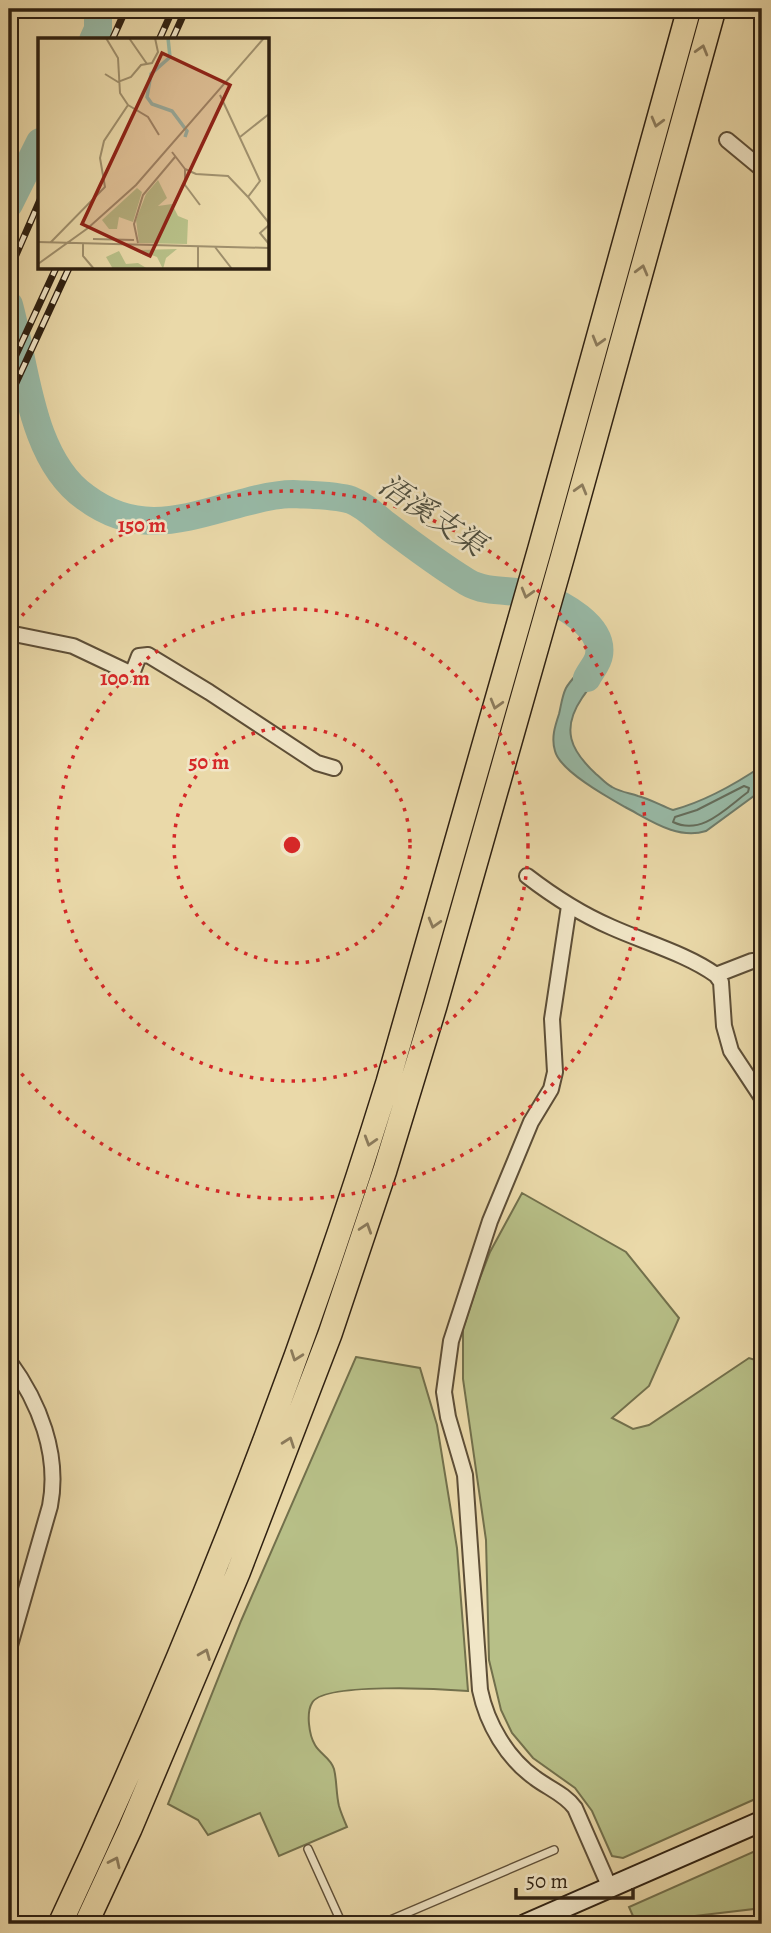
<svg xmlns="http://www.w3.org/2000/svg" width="771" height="1933" viewBox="0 0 771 1933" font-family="Alegreya,'Noto Serif SC',serif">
	<rect width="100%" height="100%" fill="#ead9a9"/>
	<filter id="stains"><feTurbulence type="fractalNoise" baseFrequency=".00286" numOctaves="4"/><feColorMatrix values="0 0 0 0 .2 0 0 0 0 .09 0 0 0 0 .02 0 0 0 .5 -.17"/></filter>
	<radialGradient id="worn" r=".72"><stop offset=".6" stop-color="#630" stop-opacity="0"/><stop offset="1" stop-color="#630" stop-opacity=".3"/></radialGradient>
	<path fill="#b7bf87" stroke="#72704c" stroke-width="2" d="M522 1193 626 1252 679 1318 649 1386 612 1418 633 1429 649 1425 749 1358 762 1362V1796L623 1858 612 1856 592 1811 575 1788 533 1758 512 1733 501 1710 489 1660 486 1540 463 1379V1329L478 1283 490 1252Z
		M356 1357 420 1368 437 1425 457 1548 468 1691C443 1689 322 1682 312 1703 306 1713 309 1735 315 1745 320 1754 331 1758 334 1769 337 1781 336 1794 339 1806 341 1813 344 1820 347 1827L279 1856 260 1813 208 1835 198 1820 168 1804 241 1621Z
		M762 1848V1908L636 1923 629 1907Z"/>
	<path fill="#98baa7" stroke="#6e7c6b" stroke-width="2" d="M605 640C609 662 594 681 582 698 561 729 570 750 596 774 601 778 606 784 612 787 621 792 629 793 638 796 650 799 662 806 673 810 706 801 734 785 762 766V790L706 831C677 840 650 820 625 807 607 797 560 771 555 751 551 738 555 726 559 714 561 706 562 696 566 688 574 674 591 664 591 647Z"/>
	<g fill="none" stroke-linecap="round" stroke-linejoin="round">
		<path stroke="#636d5c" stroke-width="2" d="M744 786 749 788 748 792C726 808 702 836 673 822L675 817 697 810Z"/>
		<path stroke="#98baa7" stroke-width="28" d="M93 40 98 29V9
			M9 204 40 142
			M9 305C26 366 30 458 85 497 140 538 187 517 246 502 261 498 278 494 293 494 309 495 336 495 351 500 364 505 374 515 385 524 410 543 441 566 467 582 489 595 516 588 539 596 561 603 604 626 599 655 598 663 591 670 587 678"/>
		<defs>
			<path id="service" d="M308 1849 342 1924
				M381 1924 554 1850"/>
			<path id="minor" d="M727 140 762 169
				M9 633 73 646 132 674 139 656 148 655 209 692 317 763 334 768
				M527 876C553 896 581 914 611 927 644 942 687 954 716 975L721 982 724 1026 731 1051 762 1098
				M569 906 552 1019 555 1072 551 1089 531 1122 490 1221 451 1341 444 1392 448 1417 465 1475 480 1690C487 1724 507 1758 535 1778 548 1788 565 1794 575 1808L610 1888
				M716 975 752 961H762
				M9 1361C39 1402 60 1454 50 1506L9 1649"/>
			<path id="secondary" d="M526 1924 762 1821"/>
			<path id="primary" d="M60 1924C188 1651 299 1370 388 1082L540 548 689 9
				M86 1924 130 1829 238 1573 330 1334 385 1170 435 1006 563 555 714 9"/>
		</defs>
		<use href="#service" stroke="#5d4e37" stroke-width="10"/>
		<use href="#minor" stroke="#5d4e37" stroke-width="18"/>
		<use href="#secondary" stroke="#2e2011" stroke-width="23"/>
		<use href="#primary" stroke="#2e2011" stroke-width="26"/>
		<use href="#service" stroke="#f1e6c7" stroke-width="7"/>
		<use href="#minor" stroke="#f1e6c7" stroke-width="14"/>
		<use href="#secondary" stroke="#f1e6c7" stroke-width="19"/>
		<use href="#primary" stroke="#ead9a9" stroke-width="23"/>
		<defs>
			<path id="rail" d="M112 40 126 9
				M159 40 173 9
				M172 40 186 9
				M9 271 40 200
				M9 370 56 268
				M9 398 69 268"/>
		</defs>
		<use href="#rail" stroke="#2e2011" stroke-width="7"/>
		<use href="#rail" stroke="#f1e6c7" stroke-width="4.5" stroke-dasharray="13" stroke-linecap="butt"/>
	</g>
	<defs><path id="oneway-chevron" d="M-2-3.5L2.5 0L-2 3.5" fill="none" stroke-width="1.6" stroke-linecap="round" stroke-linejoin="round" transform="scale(1.75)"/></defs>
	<g stroke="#8c7c5d">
		<use href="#oneway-chevron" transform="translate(702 50) rotate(-74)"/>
		<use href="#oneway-chevron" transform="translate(657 122) rotate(105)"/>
		<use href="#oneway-chevron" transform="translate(642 270) rotate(-75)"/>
		<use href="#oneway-chevron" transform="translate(598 341) rotate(106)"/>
		<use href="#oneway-chevron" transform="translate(581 489) rotate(-74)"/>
		<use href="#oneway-chevron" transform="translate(527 593) rotate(106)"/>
		<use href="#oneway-chevron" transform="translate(496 704) rotate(106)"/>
		<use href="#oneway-chevron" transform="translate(434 923) rotate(106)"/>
		<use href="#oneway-chevron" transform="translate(370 1141) rotate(107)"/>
		<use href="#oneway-chevron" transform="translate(366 1228) rotate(-72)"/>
		<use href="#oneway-chevron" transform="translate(296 1356) rotate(110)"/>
		<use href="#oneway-chevron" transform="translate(289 1442) rotate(-70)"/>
		<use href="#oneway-chevron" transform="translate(205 1654) rotate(-68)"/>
		<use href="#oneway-chevron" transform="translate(115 1862) rotate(-65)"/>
	</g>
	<g fill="none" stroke="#d62828" stroke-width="3.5" stroke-dasharray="3.5 7">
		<circle cx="292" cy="845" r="118"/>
		<circle cx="292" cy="845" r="236"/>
		<path d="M9 632A354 354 0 1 1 9 1058"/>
	</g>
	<g text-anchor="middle" stroke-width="5" stroke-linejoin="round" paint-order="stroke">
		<g font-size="30" font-style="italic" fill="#4e4e3e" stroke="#f1e6c7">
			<text transform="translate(432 515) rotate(34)" y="10">浯溪支渠</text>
		</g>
	</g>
	<g transform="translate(38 38)">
		<rect width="231" height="231" fill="#ead9a9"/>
		<path d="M120 142 129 160 120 168 134 166 140 178 150 182 149 206 101 205 98 182 108 156ZM99 150 104 154 95 184 81 179 79 191H71L64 182ZM139 211 128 220 125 231 119 219 100 212ZM81 213 88 226 100 225 110 231H75L68 219Z" fill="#b7bf87"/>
		<path fill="none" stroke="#98baa7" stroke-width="3.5" d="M130 0 132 19 113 36 109 59 114 66 134 73 149 93 147 99"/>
		<path fill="none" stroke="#9f8f6c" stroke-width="2" d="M91 0 109 26M67 36 80 44 93 39 103 27 114 25 120 14 117 0M182 57 222 143 210 159 231 185M90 67 110 79 121 97M202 99 231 76M134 114 147 131V147L162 167M147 131 158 136 190 138 210 159M231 187 222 195 231 206M55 201 96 202M0 204 231 210M13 204 67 149 62 120 66 103 90 67 82 55 80 20 68 0M100 205 96 186 105 157 137 119M45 206V218L56 231M160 209V231M177 209 194 231M0 226 50 190 98 147 226 0"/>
		<path fill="#8f2418" fill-opacity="0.15" stroke="#8f2418" stroke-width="3.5" d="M124 15 192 47 112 218 44 186Z"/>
		<rect width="231" height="231" fill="none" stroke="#2e2011" stroke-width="3.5"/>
	</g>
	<circle cx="292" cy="845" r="10" fill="#d62828" stroke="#f1e6c7" stroke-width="3.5"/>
	<g font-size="21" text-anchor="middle" font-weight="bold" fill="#d62828" stroke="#f1e6c7" stroke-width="5" stroke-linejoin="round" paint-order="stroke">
		<text x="142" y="532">150 m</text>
		<text x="125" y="685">100 m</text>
		<text x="209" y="769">50 m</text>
	</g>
	<rect width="771" height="1933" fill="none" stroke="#ead9a9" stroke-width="35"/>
	<rect x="10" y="10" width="750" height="1912" fill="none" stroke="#2e2011" stroke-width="3.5"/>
	<rect x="18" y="18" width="736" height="1898" fill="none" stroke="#2e2011" stroke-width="2"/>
	<path d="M516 1888v10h117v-10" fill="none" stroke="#2e2011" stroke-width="3.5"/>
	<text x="526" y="1888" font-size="21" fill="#2e2011" stroke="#f1e6c7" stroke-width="5" paint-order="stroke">50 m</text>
	<rect width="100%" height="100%" filter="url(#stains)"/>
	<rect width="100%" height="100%" fill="url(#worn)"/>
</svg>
